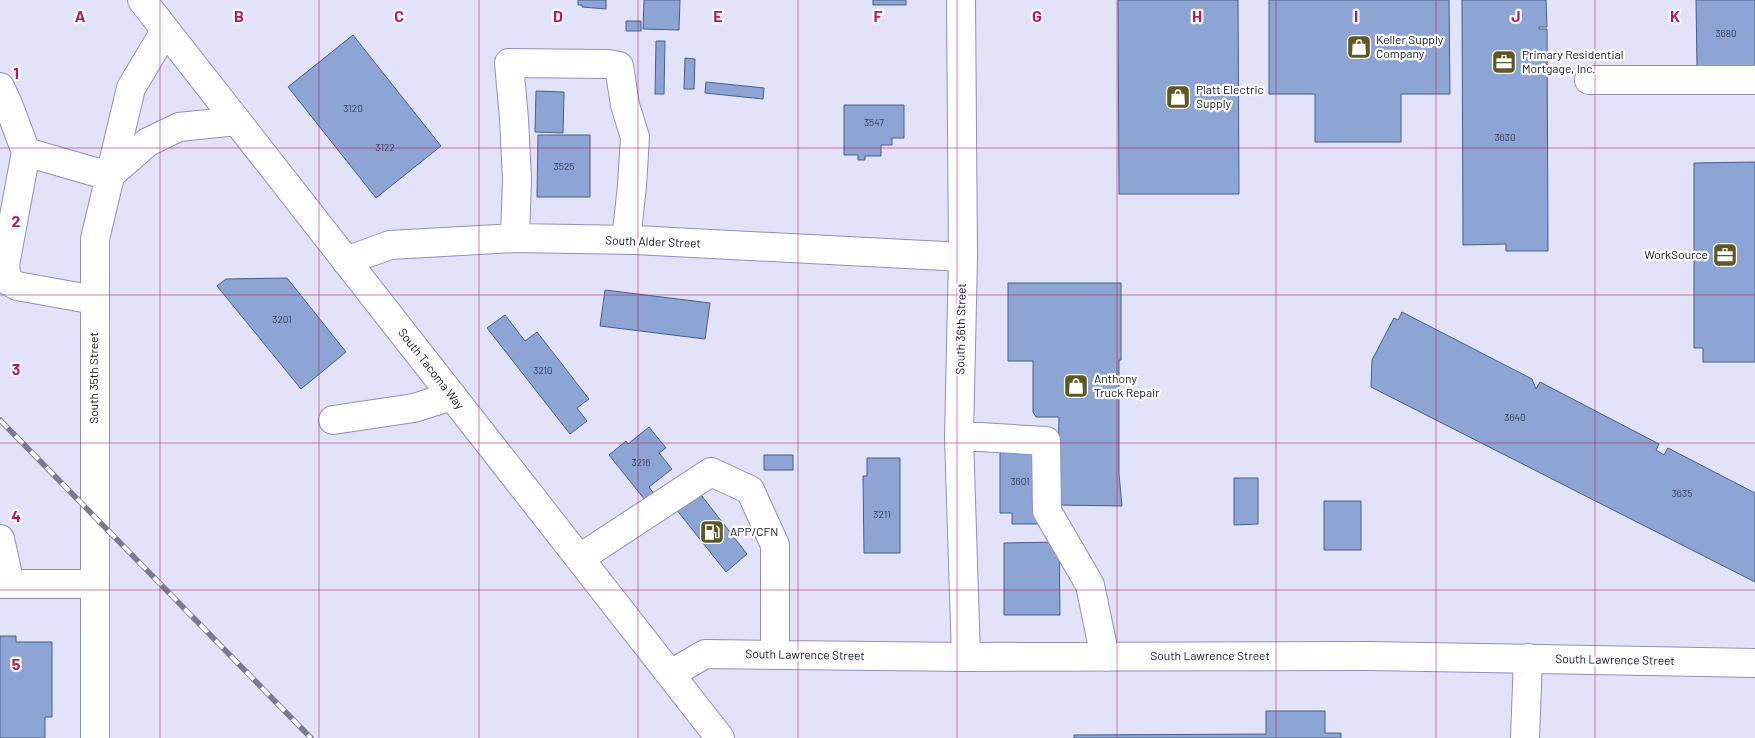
<svg xmlns="http://www.w3.org/2000/svg" width="1755" height="738" viewBox="0 0 1755 738" font-family="Barlow,sans-serif">
	<rect width="100%" height="100%" fill="#e2e3f9"/>
	<path fill="#8da5d5" stroke="#495e89" d="M578 0H606V9L582 7V5H578Z
		M644 0H680L679 30 643 29Z
		M873 0H906V5H873Z
		M1118 0H1238L1239 194H1119Z
		M1269 0H1449L1450 94H1401V142H1315V94H1269Z
		M1462 0H1546L1547 27H1539V29H1547L1548 251H1506V244L1463 245Z
		M1696 0H1755V66H1697Z
		M626 21H641V31H626Z
		M353 35 441 146 376 198 288 87Z
		M656 41H665L664 94H655Z
		M685 58 695 59 694 89H684Z
		M706 82 764 88 763 99 705 93Z
		M536 91 564 92 563 133 535 132Z
		M844 105H904V138H892V145H881V156H865V160H858V155H844Z
		M538 135H590V197H537Z
		M1755 162V362H1703V348H1694V163Z
		M287 278 346 352 301 389 217 286 226 279Z
		M1008 283H1121V360H1119V474L1122 506 1057 505 1059 417H1036L1033 412V361H1008Z
		M605 290 710 303 705 339 600 326Z
		M1402 312 1532 379 1536 389 1540 382 1659 444 1656 450 1664 455 1668 448 1755 493V582L1371 387 1372 360 1394 318 1398 320Z
		M505 315 525 341 537 332 589 399 577 408 587 421 570 434 487 328Z
		M649 427 666 448 659 453 672 469 649 487 657 498 649 505 609 455 626 441 628 444Z
		M1000 449H1041L1040 524H1012V513H1000Z
		M764 455H793V470H764Z
		M867 458H900V553H864L863 476H867Z
		M1234 478H1258V524L1234 525Z
		M698 491 747 554 726 572 676 509Z
		M1324 501H1361V550H1324Z
		M1059 542 1060 615H1004V543Z
		M0 636H16V642H52V717H45V738H0Z
		M1266 711H1325V733H1341V738H1074V735L1266 734Z"/>
	<g fill="none" stroke-linecap="round" stroke-linejoin="round">
		<defs>
			<path id="minor" d="M961 0 963 257 959 437 966 657
				M1589 80H1755
				M0 87 8 104 26 152 109 176
				M26 152 5 265 7 280 17 286 95 300
				M515 238 517 179 514 119 509 63 608 64 619 66 625 105 635 137 632 186 626 240
				M346 261 390 245 515 238 635 240 963 257
				M333 420 414 408 452 396
				M959 437H980L1046 441 1047 511 1090 585 1105 657
				M0 539 10 584
				M580 558 711 472 750 490 775 545V655
				M0 584H95
				M671 674 705 654 966 657 1368 656 1755 663
				M95 738V239L131 88 165 31
				M1525 738 1528 658"/>
			<path id="major" d="M142 0 720 738
				M109 176 148 142 179 127 237 121"/>
		</defs>
		<use href="#minor" stroke="#8f90c2" stroke-width="30"/>
		<use href="#major" stroke="#8f90c2" stroke-width="30"/>
		<use href="#minor" stroke="#fff" stroke-width="28"/>
		<use href="#major" stroke="#fff" stroke-width="28"/>
		<defs>
			<path id="rail" d="M0 420 311 738"/>
		</defs>
		<use href="#rail" stroke="#7a7b8f" stroke-width="5.5"/>
		<use href="#rail" stroke="#fff" stroke-width="4" stroke-dasharray="11" stroke-linecap="butt"/>
	</g>
	<path fill="none" stroke="#c2185b" stroke-width="1" stroke-opacity="0.55" d="M160 0V738M319 0V738M479 0V738M638 0V738M798 0V738M957 0V738M1117 0V738M1276 0V738M1436 0V738M1595 0V738M0 148H1755M0 295H1755M0 443H1755M0 590H1755"/>
	<defs>
		<symbol id="shop-square" viewBox="-11 -11 22 22"><rect x="-9" y="-9" width="18" height="18" rx="4" fill="#5d5824" stroke="#fff"/><path d="M-5-2.5h2.3a2.7 3.5 0 0 1 5.4 0H5L5.5 6h-11ZM-1.5-2.5h3a1.5 2.3 0 0 0-3 0Z" fill="#fff"/></symbol>
		<symbol id="office-square" viewBox="-11 -11 22 22"><rect x="-9" y="-9" width="18" height="18" rx="4" fill="#5d5824" stroke="#fff"/><path d="M-6-3h4V-5.5h4V-3h4V5H-6ZM-1-4.5V-3h2v-1.5ZM-6 0V1H6V0Z" fill="#fff"/></symbol>
		<symbol id="fuel-square" viewBox="-11 -11 22 22"><rect x="-9" y="-9" width="18" height="18" rx="4" fill="#5d5824" stroke="#fff"/><path d="M-5.5-6h7V0h2V4h1.3V-2.5L3-4.5l.8-.8L6-3V5H2.5V1h-1V6h-7ZM-4.2-4.7v3.2H.2V-4.7Z" fill="#fff"/></symbol>
	</defs>
	<g fill-rule="evenodd">
		<use href="#shop-square" x="1345" y="33" width="28" height="28"/>
		<use href="#office-square" x="1490" y="48" width="28" height="28"/>
		<use href="#shop-square" x="1164" y="83" width="28" height="28"/>
		<use href="#office-square" x="1711" y="241" width="28" height="28"/>
		<use href="#shop-square" x="1062" y="372" width="28" height="28"/>
		<use href="#fuel-square" x="698" y="518" width="28" height="28"/>
	</g>
	<g text-anchor="middle" stroke-width="4.5" stroke-linejoin="round" paint-order="stroke">
		<g font-size="10" fill="#343a54">
			<text x="1726" y="37">3680</text>
			<text x="353" y="112">3120</text>
			<text x="874" y="126">3547</text>
			<text x="1505" y="141">3630</text>
			<text x="385" y="151">3122</text>
			<text x="564" y="170">3525</text>
			<text x="282" y="323">3201</text>
			<text x="543" y="374">3210</text>
			<text x="1515" y="421">3640</text>
			<text x="641" y="466">3216</text>
			<text x="1020" y="485">3601</text>
			<text x="1682" y="497">3635</text>
			<text x="882" y="518">3211</text>
		</g>
		<g font-size="12" fill="#161629" stroke="#fff" text-anchor="start">
			<text x="1376" y="44">Keller Supply<tspan x="1376" dy="14">Company</tspan></text>
			<text x="1522" y="59">Primary Residential<tspan x="1522" dy="14">Mortgage, Inc.</tspan></text>
			<text x="1196" y="94">Platt Electric<tspan x="1196" dy="14">Supply</tspan></text>
			<text x="1708" y="259" text-anchor="end">WorkSource</text>
			<text x="1094" y="383">Anthony<tspan x="1094" dy="14">Truck Repair</tspan></text>
			<text x="730" y="536">APP/CFN</text>
		</g>
		<g font-size="12" fill="#161629" stroke="#fff">
			<text transform="translate(653 242) rotate(2)" y="4">South Alder Street</text>
			<text transform="translate(961 329) rotate(-89)" y="4">South 36th Street</text>
			<text transform="translate(431 369) rotate(52)" y="4">South Tacoma Way</text>
			<text transform="translate(94 378) rotate(-90)" y="4">South 35th Street</text>
			<text transform="translate(805 655) rotate(1)" y="4">South Lawrence Street</text>
			<text x="1210" y="660">South Lawrence Street</text>
			<text transform="translate(1615 660) rotate(1)" y="4">South Lawrence Street</text>
		</g>
	</g>
	<g font-size="16" text-anchor="middle" font-weight="bold" fill="#c2185b" stroke="#fff" stroke-width="4.5" stroke-linejoin="round" paint-order="stroke">
		<text x="80" y="22">A</text>
		<text x="239" y="22">B</text>
		<text x="399" y="22">C</text>
		<text x="558" y="22">D</text>
		<text x="718" y="22">E</text>
		<text x="878" y="22">F</text>
		<text x="1037" y="22">G</text>
		<text x="1197" y="22">H</text>
		<text x="1356" y="22">I</text>
		<text x="1516" y="22">J</text>
		<text x="1675" y="22">K</text>
		<text x="16" y="79">1</text>
		<text x="16" y="227">2</text>
		<text x="16" y="375">3</text>
		<text x="16" y="522">4</text>
		<text x="16" y="670">5</text>
	</g>
</svg>
